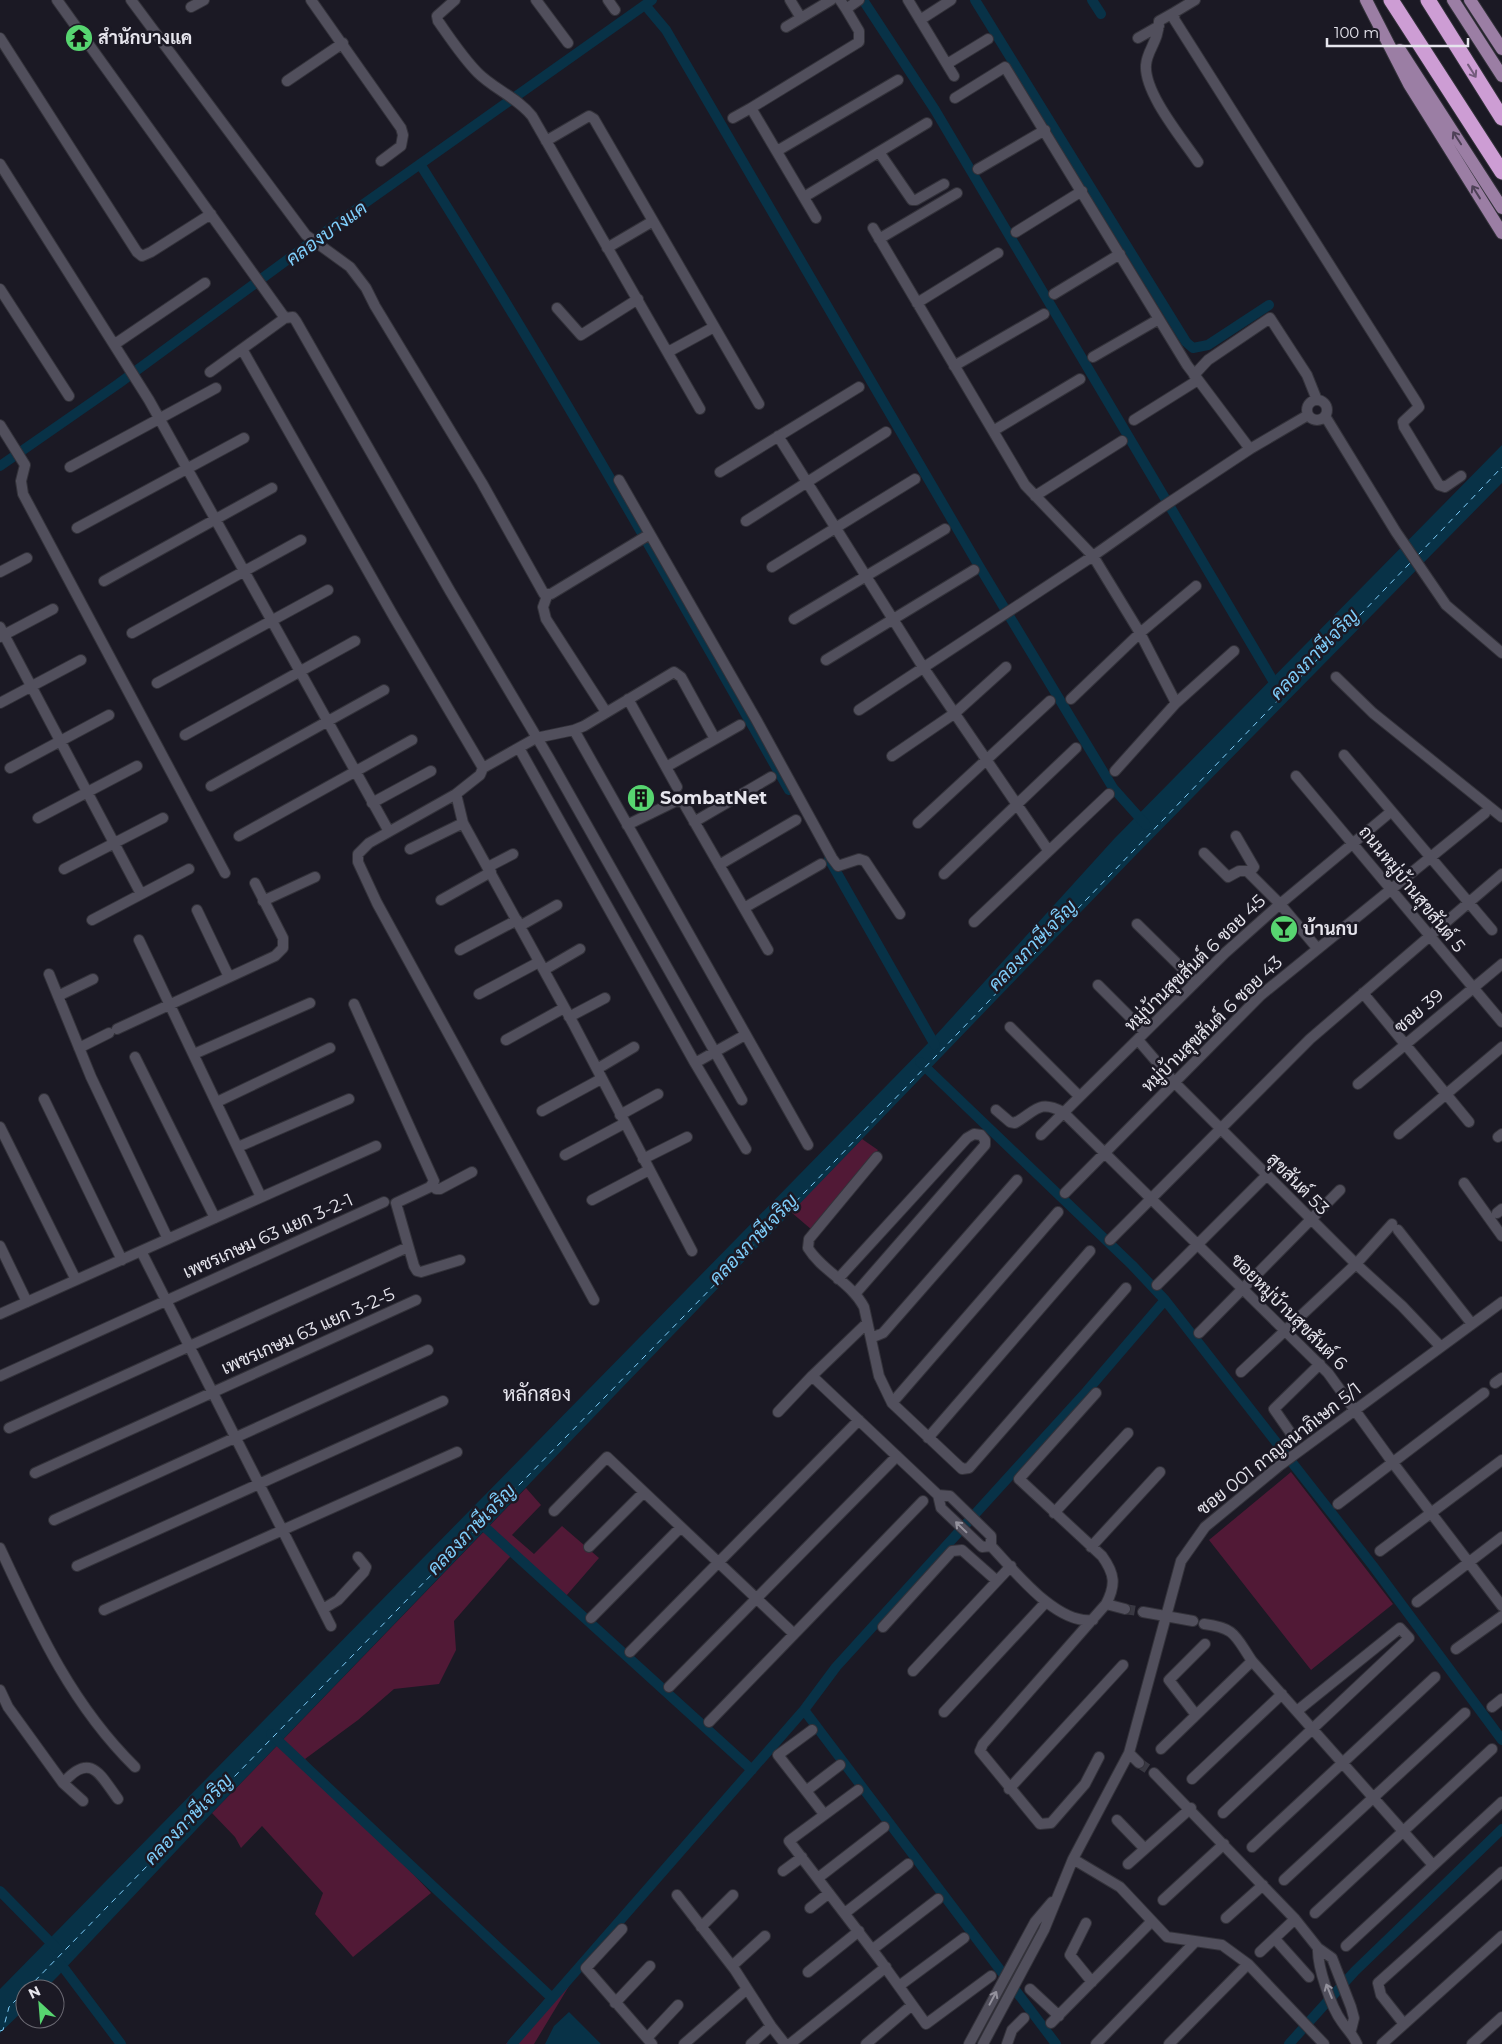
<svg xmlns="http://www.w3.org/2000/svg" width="1502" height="2044" viewBox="0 0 1502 2044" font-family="Montserrat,Sarabun,sans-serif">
	<rect width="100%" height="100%" fill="#1b1924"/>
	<path fill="#511936" d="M862 1139 878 1150 812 1230 791 1212Z
		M1291 1472 1393 1604 1311 1670 1209 1540Z
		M526 1488 541 1505 512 1535 534 1554 562 1526 599 1558 566 1596 516 1550 454 1621 456 1650 439 1684 394 1689 358 1720 305 1759 431 1893 353 1957 315 1914 323 1893 262 1826 241 1848 235 1837 212 1813Z
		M572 1981 534 2044H506L546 1998Z"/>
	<path fill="#083247" d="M1502 445V483L1133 858 212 1813 59 1975 45 1989H25V2009L0 2033V1989L796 1178 936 1035 1114 839Z
		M569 2012 601 2044H545L554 2026Z"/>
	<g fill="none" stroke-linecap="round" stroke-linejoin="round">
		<path stroke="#083247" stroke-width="10" d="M863 0 935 110 1278 689
			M975 0 1186 342 1193 348 1208 345 1269 305
			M1092 0 1101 14
			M645 5 666 30 979 566 1113 788 1146 825
			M420 164C550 369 669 580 789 790
			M0 466 118 384 351 213 652 0
			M829 859 935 1045
			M920 1062 1132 1265 1165 1300 1373 1566 1502 1740
			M477 1520 752 1770
			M804 1710 1056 2044
			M271 1734 552 1998
			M0 1891 57 1949
			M57 1959 121 2044
			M512 2044 804 1710 836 1667 1086 1392 1165 1300
			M1289 2044 1355 1971 1502 1829"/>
		<path stroke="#7fcefb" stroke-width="1" stroke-dasharray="6 5" stroke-linecap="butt" d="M1418 555 1502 467
			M27 1989 810 1187 1411 562
			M0 2031 3 2030 9 2007 25 1991"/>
		<path stroke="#393842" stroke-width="10" stroke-dasharray="10 5" stroke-linecap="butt" d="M1125 1609 1143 1612
			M1139 1763 1154 1773"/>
		<defs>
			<path id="minor" d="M57 0 285 318 293 317 296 321 450 591 549 758 742 1100
				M131 0 306 235 350 267 366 288 375 306 482 483 544 594H551L650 534
				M311 0 401 128 403 135 401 146 381 161
				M455 0 437 16 438 21C450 38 463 58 478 73 494 89 518 98 532 116L700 409
				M536 0 568 43
				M608 0 615 10
				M790 0 801 18 831 0
				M840 0 846 9 859 0
				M908 0 954 76
				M1195 0 1175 12 1174 19 1417 403 1419 407 1403 422 1404 427 1439 485 1445 487 1461 476
				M191 7 204 0
				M1175 12 1159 21C1159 41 1147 50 1146 65 1144 93 1182 138 1198 162
				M920 20 951 0
				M786 27 801 18
				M0 38 137 252 142 256 151 252 211 214
				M1138 38 1159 26
				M947 64 988 39
				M287 81 343 43
				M955 98 1005 67 1187 365 1250 449
				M733 118 751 108
				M546 141 589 116 594 119 759 404
				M777 151 898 80
				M879 152 912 200H916L944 184
				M0 164 149 400 387 828
				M978 169 1045 130
				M804 197 927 123
				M816 218 751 108 859 42V31L846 9
				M873 228 1025 485 1093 556 1140 633 1176 703
				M1016 232 1082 191
				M879 239 957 193
				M607 248 653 221
				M0 289 69 396
				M1054 294 1120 254
				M917 303 998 253
				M557 308 581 335 638 299
				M115 344 205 283
				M242 349 394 617 483 768 536 738 574 730 584 726 674 672 681 677 715 739
				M668 352 714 327
				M1093 357 1159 319
				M954 366 1044 314
				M210 372 285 318
				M1194 375 1208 360 1270 318 1307 375 1317 400
				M1307 410a10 10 0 1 1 20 0a10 10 0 1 1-20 0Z
				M1325 416 1396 532 1446 605 1502 653
				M1134 420 1198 380
				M0 425 25 465 21 481 23 494 225 873
				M993 431 1080 379
				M778 436 923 667 1048 850
				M70 467 216 388
				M720 472 859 387
				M619 480 757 721 832 858 838 866 859 859 865 861 900 914
				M1035 496 1122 441
				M746 521 886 432
				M77 528 244 438
				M772 567 915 479
				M0 572 27 558
				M104 581 272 488
				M547 596 543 607 546 619 606 712
				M794 619 945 529
				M0 627 141 894
				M132 633 301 540
				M0 637 53 609
				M826 660 974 570
				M1336 677 1373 713 1502 817
				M157 683 328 590
				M628 699 677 787
				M1071 699 1140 633 1196 586
				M0 703 81 660
				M859 710 1093 556 1161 508 1250 449 1308 415
				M574 730 808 1145
				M185 735 355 641
				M519 748 695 1063
				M1344 755 1492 930
				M892 756 955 713 1006 667
				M666 767 740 725
				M10 768 109 715
				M483 768 480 775 456 794 463 823 574 1025 692 1251
				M1115 771 1176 703 1234 651
				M1296 776 1502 1022
				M211 786 384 690
				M456 794 369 843 358 854V862L377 903 594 1300
				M372 803 431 771
				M38 818 137 766
				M694 822 771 777
				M918 823 1050 701
				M627 825 676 801 683 802 768 950
				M239 836 412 740
				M1236 836 1254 867 1249 873
				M410 849 463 823
				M1204 853 1228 877 1239 871H1247L1280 904 1317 948
				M719 865 796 820
				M488 867 513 854
				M64 869 163 818
				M944 874 1076 748
				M441 900 491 872
				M263 901 315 877
				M744 908 821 864
				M197 910 229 977
				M92 920 189 869
				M974 922 1109 794
				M1137 924 1195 981
				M520 926 557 905
				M139 940 261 1197
				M460 950 517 920
				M544 970 580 949
				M49 974 91 1077 168 1239
				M1098 985 1145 1032
				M1363 993 1469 1122
				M479 994 539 962
				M58 996 93 979
				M354 1004 434 1181 430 1187 396 1203 414 1266 417 1271 421 1272 460 1260
				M569 1017 605 998
				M1010 1027 1079 1096
				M117 1029 275 956 283 948V938L255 883
				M745 1035 695 1063 746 1149
				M506 1040 564 1008
				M1138 1040 1174 1082 1356 1264 1402 1306 1440 1346
				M79 1048 109 1033
				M194 1054 310 1003
				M135 1057 215 1218
				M597 1069 634 1047
				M1358 1084 1502 964
				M44 1099 122 1260
				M217 1102 330 1048
				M996 1110 1010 1122 1015 1123C1036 1111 1039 1099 1063 1112L1328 1373 1393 1463 1502 1606
				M542 1111 601 1079
				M620 1115 658 1094
				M0 1127 76 1280
				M1399 1134 1502 1047
				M1041 1135 1225 953 1280 904 1387 815
				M1498 1137 1502 1134
				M238 1147 349 1099
				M565 1155 625 1123
				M877 1157 809 1239 808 1248C822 1271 851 1282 864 1307L879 1376 892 1403 962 1469 969 1468 1126 1288
				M643 1159 687 1137
				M1464 1183 1502 1236
				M433 1185 436 1189H440L472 1172
				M1065 1193 1261 995 1485 813
				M592 1200 649 1170
				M1497 1213 1502 1209
				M1398 1230 1472 1324
				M1110 1240 1310 1039 1502 874
				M0 1246 27 1302
				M141 1251 331 1626
				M838 1279 967 1138 974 1134 981 1135 985 1140V1145L855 1294
				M1157 1285 1267 1175
				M0 1314 376 1146
				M867 1323 812 1376 938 1495
				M1199 1333 1340 1190
				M871 1338 883 1333 1017 1180
				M1241 1372 1356 1264 1392 1224
				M0 1376 384 1202
				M1495 1383 1502 1378
				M1096 1393 1019 1479 1102 1556C1115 1574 1116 1585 1106 1604L1125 1609
				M892 1403 1058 1212
				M778 1412 812 1376
				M9 1428 408 1247
				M1292 1435 1274 1409 1320 1364
				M928 1438 1090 1251
				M35 1473 416 1300
				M938 1495 950 1496 991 1536V1546L982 1547 941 1508Z
				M1338 1504 1484 1393
				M554 1511 607 1457 794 1634
				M1054 1513 1128 1433
				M54 1520 428 1350
				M991 1546C1014 1570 1056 1625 1093 1620
				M589 1547 644 1492
				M1091 1547 1160 1472
				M0 1548C37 1628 71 1704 135 1767
				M1380 1551 1502 1460
				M77 1566 443 1401
				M1417 1602 1502 1537
				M323 1609 338 1600 364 1572 366 1567 358 1557
				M104 1610 457 1452
				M1143 1612 1193 1621
				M591 1618 681 1527
				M1204 1624C1236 1628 1235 1636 1252 1661L1433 1865
				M883 1627 952 1551 962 1550 997 1581
				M1456 1649 1502 1616
				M630 1652 859 1420
				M913 1671 1011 1566
				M669 1687 897 1456
				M0 1690 8 1707 63 1783C91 1751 100 1775 118 1799
				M1492 1707 1502 1699
				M944 1712 1046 1602
				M1196 1715 1169 1680 1205 1644
				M709 1722 923 1501
				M812 1730 778 1755 824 1814
				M1161 1749 1252 1661
				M1129 1753 1139 1763
				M1099 1757 1085 1784 1051 1823 1040 1824 980 1751 983 1744 1106 1604
				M1154 1773 1295 1919 1318 1948 1332 1958 1351 2007 1354 2018 1351 2030
				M1192 1779 1282 1694
				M63 1783 83 1801
				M1009 1789 1123 1665
				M858 1790 789 1841 880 1960 926 2024 991 1976
				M806 1791 840 1765
				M1223 1813 1409 1638 1400 1628 1297 1711
				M1117 1820 1145 1849
				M1252 1847 1435 1677
				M1073 1859 1120 1887 1167 1937 1222 1945 1248 1964 1324 2044
				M1128 1864 1191 1808
				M783 1871 802 1857
				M818 1878 884 1827
				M1284 1880 1465 1713
				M677 1895 735 1970 771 2026 785 2044
				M1163 1900 1224 1844
				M810 1908 829 1893
				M845 1913 908 1864
				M1315 1913 1492 1749
				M1226 1918 1263 1885
				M1086 1923 1070 1955 1092 1982
				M701 1927 733 1895
				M622 1929 586 1968 652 2044
				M1275 1939 1309 1977
				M1346 1946 1502 1802
				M1318 1948C1317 1966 1331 2007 1342 2022 1348 2031 1352 2033 1357 2044
				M873 1949 938 1899
				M1260 1952 1295 1919
				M732 1966 765 1936
				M808 1972 859 1931
				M899 1986 964 1938
				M1030 1989 1059 2016
				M615 2003 650 1966
				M1051 2023 1152 1921
				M1404 2024 1381 1995 1378 1983 1502 1872
				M647 2038 678 2005
				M684 2044 747 1989
				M751 2044 771 2026
				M790 2044 886 1967
				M866 2044 912 2005
				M969 2044 1035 1922 1052 1902
				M983 2044 1044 1930 1073 1859 1129 1753 1181 1561 1205 1527 1279 1466 1502 1302
				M1007 2044 1012 2030 1024 2018
				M1096 2044 1194 1943
				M1169 2044 1248 1964
				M1382 2044 1502 1936
				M1472 2044 1502 2017"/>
			<path id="major" d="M1366 0 1409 84 1502 233
				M1453 0 1502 76
				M1470 0 1502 49
				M1400 50 1502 208"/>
			<path id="highway" d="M1391 0 1502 172
				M1428 0 1502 118"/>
		</defs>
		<use href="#minor" stroke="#33323a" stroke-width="12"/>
		<use href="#major" stroke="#33323a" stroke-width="14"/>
		<use href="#highway" stroke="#33323a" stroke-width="17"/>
		<use href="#minor" stroke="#514f5c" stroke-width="10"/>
		<use href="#major" stroke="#9b7ea4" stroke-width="12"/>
		<use href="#highway" stroke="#cd9dd4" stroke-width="15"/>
	</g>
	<defs><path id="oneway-shaft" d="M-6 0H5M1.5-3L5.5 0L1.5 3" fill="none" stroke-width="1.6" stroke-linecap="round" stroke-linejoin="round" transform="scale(1.25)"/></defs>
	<use stroke="#745b7c" href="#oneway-shaft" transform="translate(1472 71) rotate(58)"/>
	<g stroke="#4e4157">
		<use href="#oneway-shaft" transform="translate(1457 138) rotate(-123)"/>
		<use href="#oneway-shaft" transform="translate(1476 192) rotate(-122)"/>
	</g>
	<g stroke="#94929d">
		<use href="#oneway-shaft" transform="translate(961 1527) rotate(-136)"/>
		<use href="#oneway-shaft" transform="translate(1329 1991) rotate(-112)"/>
		<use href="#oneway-shaft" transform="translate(993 1998) rotate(-62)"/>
	</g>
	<defs>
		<symbol id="temple-disc" viewBox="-11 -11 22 22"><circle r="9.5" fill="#57d570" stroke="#1b1924"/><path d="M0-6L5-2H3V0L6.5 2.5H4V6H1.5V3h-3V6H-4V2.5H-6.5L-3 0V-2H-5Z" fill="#111"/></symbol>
		<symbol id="building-disc" viewBox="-11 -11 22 22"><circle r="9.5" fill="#57d570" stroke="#1b1924"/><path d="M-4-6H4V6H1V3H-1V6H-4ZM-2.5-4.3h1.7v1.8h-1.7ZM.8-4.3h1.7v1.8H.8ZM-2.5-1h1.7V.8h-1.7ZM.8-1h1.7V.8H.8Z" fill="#111"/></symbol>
		<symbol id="bar-disc" viewBox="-11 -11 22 22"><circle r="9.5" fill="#57d570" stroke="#1b1924"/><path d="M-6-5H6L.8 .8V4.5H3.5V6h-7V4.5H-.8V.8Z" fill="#111"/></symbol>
	</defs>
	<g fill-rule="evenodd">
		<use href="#temple-disc" x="63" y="22" width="32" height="32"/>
		<use href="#building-disc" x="625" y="782" width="32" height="32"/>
		<use href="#bar-disc" x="1268" y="913" width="32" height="32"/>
	</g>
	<g text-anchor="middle" stroke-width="5" stroke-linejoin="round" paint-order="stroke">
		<g font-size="18" font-weight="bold" fill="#e6e5ed" stroke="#1b1924" text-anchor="start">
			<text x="98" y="44">สำนักบางแค</text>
			<text x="660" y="804">SombatNet</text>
			<text x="1303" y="935">บ้านกบ</text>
		</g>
		<g font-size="18" fill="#e6e5ed" stroke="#1b1924">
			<text transform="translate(1412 889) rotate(51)" y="6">ถนนหมู่บ้านสุขสันต์ 5</text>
			<text transform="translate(1195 963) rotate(-44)" y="6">หมู่บ้านสุขสันต์ 6 ซอย 45</text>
			<text transform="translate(1419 1011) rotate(-40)" y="6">ซอย 39</text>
			<text transform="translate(1212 1024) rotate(-44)" y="6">หมู่บ้านสุขสันต์ 6 ซอย 43</text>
			<text transform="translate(1298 1184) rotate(45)" y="6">สุขสันต์ 53</text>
			<text transform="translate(268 1236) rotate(-24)" y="6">เพชรเกษม 63 แยก 3-2-1</text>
			<text transform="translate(1289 1312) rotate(45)" y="6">ซอยหมู่บ้านสุขสันต์ 6</text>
			<text transform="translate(308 1331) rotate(-24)" y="6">เพชรเกษม 63 แยก 3-2-5</text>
			<text transform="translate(1279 1449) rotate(-38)" y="6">ซอย 001 กาญจนาภิเษก 5/1</text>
		</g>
		<g font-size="19" font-style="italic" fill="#7fcefb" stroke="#1b1924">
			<text transform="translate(326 233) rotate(-36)" y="7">คลองบางแค</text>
			<text transform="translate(1314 654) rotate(-46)" y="7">คลองภาษีเจริญ</text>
			<text transform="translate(1032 945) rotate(-46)" y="7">คลองภาษีเจริญ</text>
			<text transform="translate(753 1239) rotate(-46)" y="7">คลองภาษีเจริญ</text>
			<text transform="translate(471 1529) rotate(-46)" y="7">คลองภาษีเจริญ</text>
			<text transform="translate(188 1819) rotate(-46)" y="7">คลองภาษีเจริญ</text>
		</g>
		<g font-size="20" fill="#e6e5ed" stroke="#1b1924">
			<text x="537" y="1401">หลักสอง</text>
		</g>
	</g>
	<g transform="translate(40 2004) rotate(334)"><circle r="24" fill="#1b1924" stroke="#6c6b74"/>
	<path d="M0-4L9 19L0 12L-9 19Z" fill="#57d570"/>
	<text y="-8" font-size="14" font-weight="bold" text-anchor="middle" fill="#e6e5ed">N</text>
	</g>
	<path d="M1327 38v8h141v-8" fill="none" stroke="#e6e5ed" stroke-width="2.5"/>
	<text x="1334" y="38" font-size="15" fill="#e6e5ed" stroke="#1b1924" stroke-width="4" paint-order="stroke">100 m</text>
</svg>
